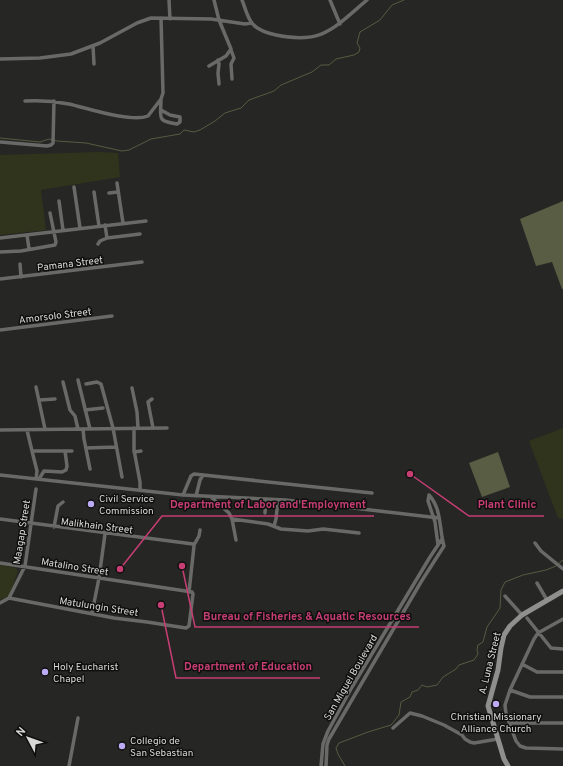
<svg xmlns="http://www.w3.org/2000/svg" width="563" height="766" viewBox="0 0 563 766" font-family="Overpass,sans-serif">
	<rect width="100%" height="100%" fill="#262624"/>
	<path fill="#31341c" d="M99 152 118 153 120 177 41 190 46 230 0 235V155Z
		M563 428V519L558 518 529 441Z
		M0 565 16 568 18 571 9 596 0 600Z"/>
	<path fill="#595d43" d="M563 201V289H562L552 262 536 266 520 219Z
		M498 452 510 487 482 497 469 463Z"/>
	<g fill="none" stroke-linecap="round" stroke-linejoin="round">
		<path stroke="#575b41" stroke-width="1" d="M0 138 40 142 49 139 57 141 86 143 122 151 129 150 151 139 180 134 184 130 194 132 200 130 215 121 225 113 241 108 249 100 274 91 281 85 312 72 321 65H329L336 59 354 55 359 52 360 48 357 43 360 32 380 20 392 5 404 0
			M558 564 563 560
			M345 766 338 754 336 748 339 743 368 732 391 725 399 715 401 702 410 697 412 692 418 690 422 685 427 687 437 685 443 677 456 669 459 665 474 660 478 654 477 650 478 645 483 642 487 627 500 608 501 590 505 582 523 575 546 570 556 566"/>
		<path stroke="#696a68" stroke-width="3.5" d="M169 0 170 19
			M242 0C245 7 247 17 252 23 257 30 267 33 276 35 322 45 334 28 367 0
			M330 0 340 24
			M93 46 94 64
			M231 50 234 58 231 64 232 79
			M0 59 40 58 71 54 100 43 137 23 151 18 211 19 245 24 251 23
			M218 60 219 64 218 73 219 84
			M209 66 226 56 231 49 219 20 214 0
			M161 99C161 118 156 121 177 124L180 122V117L170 115 161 110
			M25 101C40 100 54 101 69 104 87 108 131 123 148 116L161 99 163 93 161 18
			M0 142 47 146 51 145 53 143 54 101
			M117 183 123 223
			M74 187 80 228
			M94 192 99 226
			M109 193 118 192
			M59 201 63 230
			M27 235 29 249
			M0 238 146 221
			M107 238 140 234
			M98 244 100 241 107 238 105 225
			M0 252 21 251 55 245 56 242 50 213
			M20 264 21 277
			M0 279 142 262
			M0 330 112 316
			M78 380 90 429
			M63 382 70 410 75 416 78 429
			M86 384 97 382 101 384 113 428 122 477
			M36 387 45 429
			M132 388 137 412 138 428
			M152 399 148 402 153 428
			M40 400 55 399
			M85 410 103 408
			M134 428V450L140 482V490
			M83 429 84 439 90 469
			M0 430 167 428
			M27 430 32 451H72
			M86 448 116 447
			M32 451 37 471 36 479
			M134 452 141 451
			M0 475 183 495 285 500 439 518
			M39 479 44 471 62 472 66 470 67 466 65 451
			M183 495 191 476 194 474 372 493
			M429 495 428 501 435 522 438 545
			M196 496 200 480 203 475
			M212 498 229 513 232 519 268 524 281 529 308 531 323 529 359 533
			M265 513 266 499
			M0 519 193 544 194 546 189 592
			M232 519 236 540
			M274 526 276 519 278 500
			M54 527 58 506 63 502
			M535 543 541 551 563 569
			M194 545 199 536 200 530
			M0 563 192 592 193 594 189 626 186 628 147 622 114 618 9 598
			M537 583 547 600
			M505 596 522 615
			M0 603 9 598 25 566 36 489
			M92 613 99 578 105 534
			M527 618 551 648 563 649
			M563 619 538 633 534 639 510 690 505 705 506 714 516 741 520 746 526 748 563 749
			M522 664 537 672H563
			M510 690 530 697H563
			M510 723H563
			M393 728 410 713 422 716 444 725 462 735 465 739 470 742 474 743 498 739
			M69 766 78 718
			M321 766 323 744 328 731 352 687 430 557 442 539
			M326 766 327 745 329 739 421 582 444 546C439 529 442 509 429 495"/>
		<path stroke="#8f908e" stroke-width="5" d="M508 766 504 759 488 706 498 670 501 648 504 635 510 626 522 615 563 591"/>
	</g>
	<g fill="#bcaaf6" stroke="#0f0f0e" stroke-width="1.5">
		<circle cx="91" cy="504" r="4"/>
		<circle cx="45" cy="672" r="4"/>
		<circle cx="496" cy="704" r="4"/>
		<circle cx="122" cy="746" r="4"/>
	</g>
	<g text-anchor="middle" stroke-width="3" stroke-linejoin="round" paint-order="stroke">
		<g font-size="10" fill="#d8d8d7" stroke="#0f0f0e">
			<text transform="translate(70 263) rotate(-7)" y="4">Pamana Street</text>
			<text transform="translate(55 315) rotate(-7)" y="4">Amorsolo Street</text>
			<text transform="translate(97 525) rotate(7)" y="4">Malikhain Street</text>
			<text transform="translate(21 532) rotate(-81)" y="4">Maagap Street</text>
			<text transform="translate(75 566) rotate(9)" y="4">Matalino Street</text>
			<text transform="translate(99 606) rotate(9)" y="4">Matulungin Street</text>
			<text transform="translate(489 663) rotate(-76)" y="4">A. Luna Street</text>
			<text transform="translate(350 677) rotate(-60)" y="4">San Miguel Boulevard</text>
		</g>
		<g font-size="10" fill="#d8d8d7" stroke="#0f0f0e" text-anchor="start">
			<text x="99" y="502">Civil Service<tspan x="99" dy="12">Commission</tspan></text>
			<text x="53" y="670">Holy Eucharist<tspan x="53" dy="12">Chapel</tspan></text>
			<text x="496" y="720" text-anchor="middle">Christian Missionary<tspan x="496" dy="12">Alliance Church</tspan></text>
			<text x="130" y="744">Collegio de<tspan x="130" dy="12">San Sebastian</tspan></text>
		</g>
	</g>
	<path fill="none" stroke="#c63e74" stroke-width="1.5" d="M410 474L469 516H544M120 569L162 516H374M182 566L195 627H419M161 605L176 678H320"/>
	<g fill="#c63e74" stroke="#0f0f0e" stroke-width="1.5">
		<circle cx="410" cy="474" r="4"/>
		<circle cx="120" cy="569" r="4"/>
		<circle cx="182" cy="566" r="4"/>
		<circle cx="161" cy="605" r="4"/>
	</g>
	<g font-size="11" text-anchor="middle" font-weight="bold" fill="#c63e74" stroke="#0f0f0e" stroke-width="3" stroke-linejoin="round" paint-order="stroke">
		<text x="507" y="508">Plant Clinic</text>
		<text x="268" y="508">Department of Labor and Employment</text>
		<text x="307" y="620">Bureau of Fisheries &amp; Aquatic Resources</text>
		<text x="248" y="670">Department of Education</text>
	</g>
	<g transform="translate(28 738) rotate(311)" stroke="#0f0f0e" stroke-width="3" paint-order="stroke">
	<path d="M0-3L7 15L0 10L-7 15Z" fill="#d8d8d7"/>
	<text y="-6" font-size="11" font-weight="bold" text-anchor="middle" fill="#d8d8d7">N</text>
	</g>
</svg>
